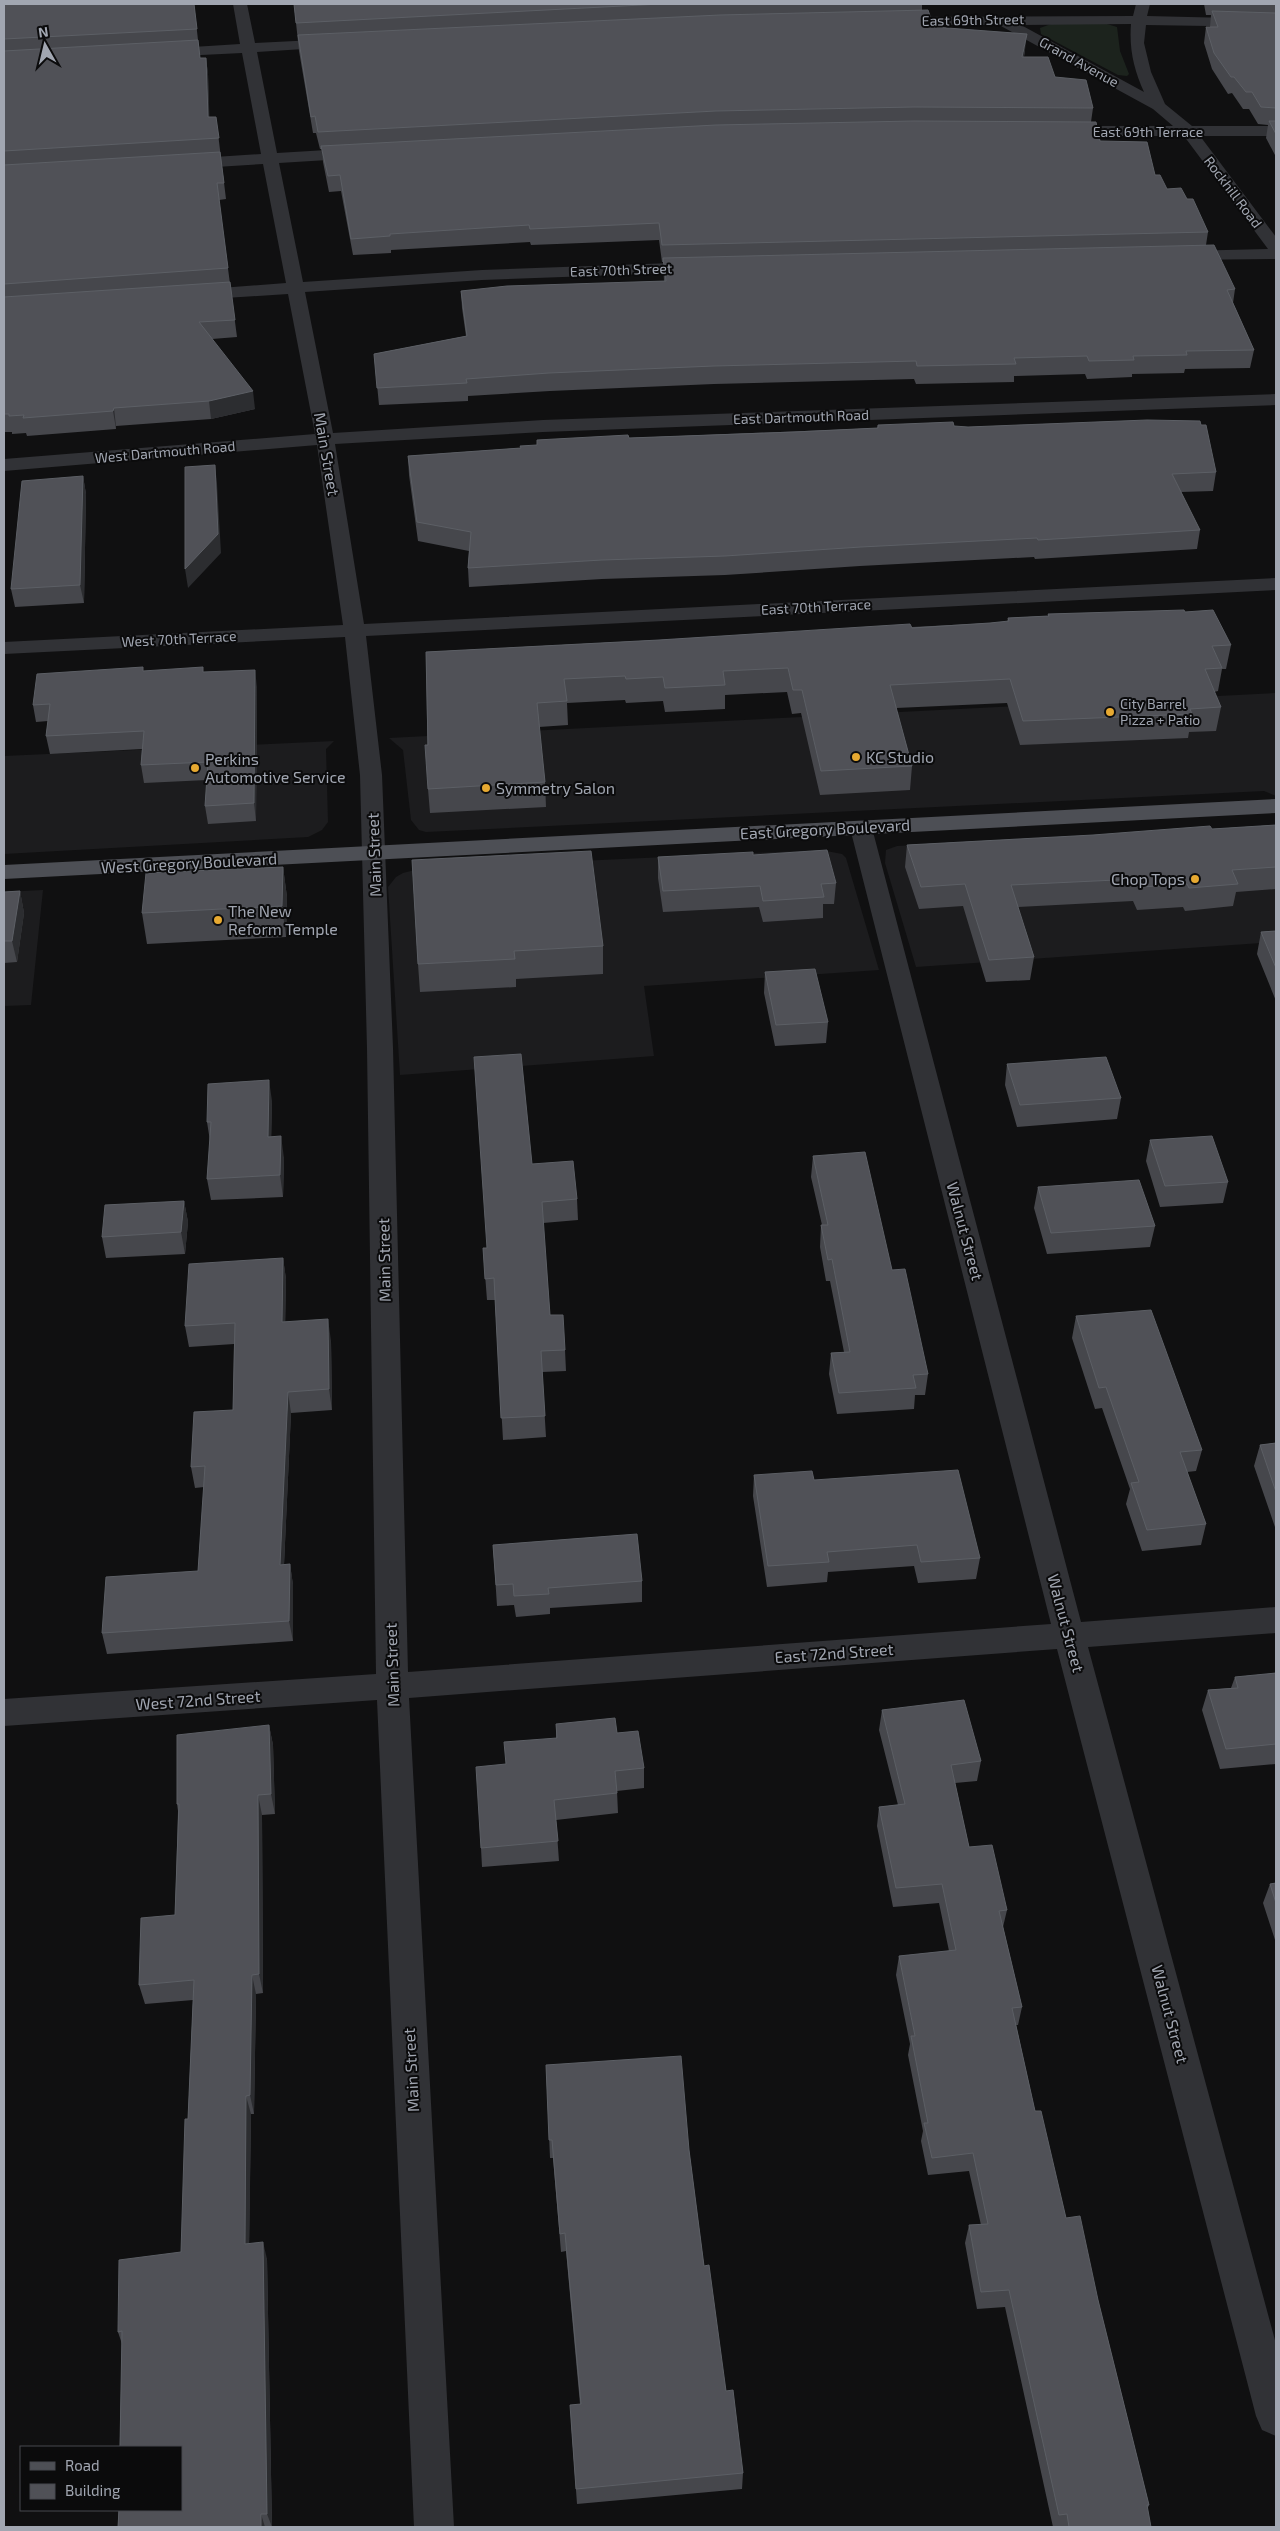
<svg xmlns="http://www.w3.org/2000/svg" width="1280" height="2531" viewBox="0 0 1280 2531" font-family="'Exo 2',sans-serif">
	<rect width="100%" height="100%" fill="#101011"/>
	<path fill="#1c1c1e" d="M1276 693V796L1264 791 426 832 419 830 411 820 403 750 389 738Z
		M334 741 326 749 328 822 322 830 308 837 4 854V756Z
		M1276 827V942L916 967 885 863 886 850 897 846Z
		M821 850 842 854 846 858 879 970 644 986 654 1056 400 1075 388 887 396 877 403 873 423 868Z
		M43 890 31 1005 4 1006V892Z"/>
	<path fill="#1c231d" d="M1051 24H1107L1117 27 1120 51 1129 74 1127 76 1118 75 1041 34 1040 28Z"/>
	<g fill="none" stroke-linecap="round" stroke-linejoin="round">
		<path fill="#313236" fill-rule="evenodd" d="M233 4H247L255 43 335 39 342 43 335 47 257 52 277 153 360 148 368 153 360 158 279 163 303 282 482 270 700 262 706 263 709 267 706 271 700 272 482 280 305 292 333 433 543 420 1276 394V405L543 432 335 444 364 624 1276 578V590L366 636 382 775 393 1048 408 1672 1051 1624 850 828 853 823 861 821 869 823 872 828 1081 1622 1276 1607V1633L1088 1647 1276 2344V2436L1262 2430 1256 2416 1057 1649 409 1698 454 2527H414L377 1700 4 1726V1699L376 1674 367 1048 360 775 345 637 4 654V642L343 625 317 445 4 471V459L315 434 288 294 194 300 188 299 185 295 188 291 194 290 286 283 263 164 184 169 176 164 184 159 261 154 242 53 161 57 154 53 161 49 240 44Z
			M1136 4H1150L1147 16 1276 19V27L1146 25 1144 43 1151 72 1165 104 1192 126H1276V136H1200L1276 237V259L1177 260 1175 256 1177 252 1183 251 1268 249 1184 136H1060L1052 131 1060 126H1173L1153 109 999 25H895L888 21 895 17 1133 16ZM1131 24C1129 49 1134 70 1144 92L1021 25Z"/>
		<path fill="#4d4f55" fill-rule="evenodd" d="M1276 799V813L4 879V865Z"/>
	</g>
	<path fill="#46474c" d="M4 4H194L200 58H206L208 74 209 117H216L226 199 219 200 237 337 212 339 255 409 211 419 116 426V429L27 436 26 433 12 434V432H4Z
		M294 4H922V10L934 27 1025 50 1024 57 1055 77 1093 108 1091 122 1100 141 1155 175 1167 189 1187 199 1208 232 1206 245 1235 289 1233 303 1254 350 1250 368 1185 369 1184 373 1132 374V377L1087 379 1085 374 1014 376V382L916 384 914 379 714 384 550 391 468 396V401L379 405 374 354 466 336 462 308 461 291 664 281 663 262H662L659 240 531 245 530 242 391 250V253L353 255 341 191 329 192 323 162 322 149H320L316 133H313L299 51Z
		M1204 4H1276V157L1266 138 1268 125 1258 124 1249 109H1243L1232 93 1228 94 1212 69 1204 43 1206 27H1210L1211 15H1206Z
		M878 425 954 426 1216 472 1213 491 1181 492 1200 530 1197 549 1035 559 1034 557 860 566 725 575 602 579 469 587 468 568 469 551 418 541 409 475 408 456 520 448 537 445V440L629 438 877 428Z
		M83 476 86 494 84 603 15 607 11 589Z
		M1185 612 1231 645 1226 669H1222L1218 691 1214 692 1221 707 1216 731 1189 732 1188 738 1020 745 1007 703 896 708 912 766 910 790 820 795 801 713 792 714 787 692 725 695V709L665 712 663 701 626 703 625 700 567 703 568 725 539 727 545 782 546 807 430 813 428 789 426 652 990 623 1007 622 1008 618 1048 616V614Z
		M144 671 204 672 257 687 256 821 208 824 205 806 207 780 144 783 141 765 142 749 50 754 46 736 48 721 36 722 33 705Z
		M1276 825V889L1236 892 1233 906 1185 911 1183 907 1137 910 1133 901 1018 907 1034 957 1030 980 986 982 963 906 919 909 905 867 907 845 1212 829Z
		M753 855 836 883 834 904H823V918L763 922 759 907 663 912 658 878V857Z
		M412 860 603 946V974L516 979V987L420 992 418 964Z
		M283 867 287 897 286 937 147 944 142 913Z
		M20 891 24 913 17 962 4 963V892Z
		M1276 931V1001L1257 954 1261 932Z
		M765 972 828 1022 826 1043 775 1046 764 993Z
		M1007 1064 1121 1098 1117 1119 1017 1127 1005 1085Z
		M272 1101 271 1137 284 1158 283 1197 211 1200 207 1179 210 1141 207 1122Z
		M1150 1140 1228 1182 1223 1203 1160 1207 1146 1161Z
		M813 1156 892 1270 928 1374 925 1395H915L914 1409 837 1414 829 1374 831 1353 844 1352 830 1281H826L820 1247 821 1225H822L811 1177Z
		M532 1164 577 1199 578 1220 543 1223 550 1315 565 1350 566 1371 542 1372 546 1437 503 1440 495 1300H487L483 1248H487Z
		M1038 1187 1155 1226 1150 1247 1047 1254 1034 1208Z
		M184 1201 188 1222 185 1254 106 1258 102 1237Z
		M283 1258 286 1279 285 1322 331 1341 332 1410 291 1413 284 1565 290 1564 293 1585V1641L107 1654 102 1633 198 1571 204 1487 195 1488 191 1467 233 1410 234 1344 189 1347 185 1326Z
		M1076 1316 1202 1450 1196 1471 1187 1472 1206 1524 1201 1545 1142 1551 1126 1504 1130 1489 1102 1408 1095 1409 1072 1338Z
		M1276 1443V1530L1254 1466 1260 1445Z
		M754 1475 814 1480 980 1558 976 1579 918 1583 914 1566 828 1572 827 1582 767 1587 753 1496Z
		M493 1545 642 1581V1602L550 1608V1614L516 1617 514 1605 497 1606Z
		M1276 1673V1764L1220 1769 1202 1710 1208 1690 1231 1688 1235 1677Z
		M882 1710 981 1761 977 1781 955 1783 969 1847 1007 1910 1003 1927 1022 2007 1018 2025H1016L1035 2111 1066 2218 1098 2300 1149 2505 1147 2510 1151 2527H1053L1005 2307 977 2309 965 2243 969 2225H981L969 2171 928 2175 921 2141 923 2131 908 2055 910 2044 896 1975 899 1956 949 1951 939 1903 893 1907 877 1826 879 1807 898 1805 879 1730Z
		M556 1724 617 1733 644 1768V1788L617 1791 618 1813 556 1820 559 1861 482 1867 481 1848 506 1764 556 1738Z
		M269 1725 273 1745 275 1814 262 1815 263 1993 256 1994 254 2114H251L249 2243 267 2259 272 2527H118L122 2344 118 2332 181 2252 188 2119 193 2000 145 2004 139 1985 175 1915 178 1811 177 1804Z
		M1276 1883V1943L1263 1903 1270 1884Z
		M546 2065 689 2150 704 2266 726 2391 743 2473 742 2489 577 2504 571 2421 580 2404 566 2251 561 2252 553 2158H550Z"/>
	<path fill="#2c2d30" d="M1027 34 1025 50 1021 73 1022 57Z
		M206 58 208 74 210 134 208 117Z
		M253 391 255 409 211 419 209 401Z
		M114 408 116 426V429L113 411Z
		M215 465 217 483 221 553 188 588 185 569Z
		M83 476 86 494 84 603 80 585Z
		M255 670 257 687 256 821 254 803Z
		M283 867 287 897 286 937 282 906Z
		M20 891 24 913 17 962 12 941Z
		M269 1080 272 1101 271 1158 268 1137Z
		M281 1136 284 1158 283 1197 280 1175Z
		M184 1201 188 1222 185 1254 181 1232Z
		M283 1258 286 1279 285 1344 282 1322Z
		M328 1319 331 1341 332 1410 329 1389Z
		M288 1392 291 1413 283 1586 280 1565Z
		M290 1564 293 1585V1641L289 1621Z
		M269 1725 273 1745 275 1814 271 1794Z
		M258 1795 262 1815 263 1993 259 1974Z
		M252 1975 256 1994 254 2114 250 2095Z
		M246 2096 251 2114 249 2261 245 2244Z
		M263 2242 267 2259 272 2527 267 2514Z
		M261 2514 265 2527H261Z"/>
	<path fill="#505157" stroke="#5c5f65" d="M4 4H194L197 29 4 39Z
		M294 4H661L296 23Z
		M928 10 934 27 1027 34 1022 57H1048L1055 77 1086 80 1093 108 914 107 716 111 318 132 315 116 311 117 298 35 720 15Z
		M1212 11 1276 13V108L1261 107 1252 92H1246L1234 77H1231L1214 53 1206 27H1218Z
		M198 40 200 58H206L208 117H216L219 138 4 151V51Z
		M914 121 1096 122 1100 141 1147 142 1155 175H1160L1167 189 1181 188 1187 199H1193L1208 232 662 245 659 223 530 229 529 225 390 234V236L351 239 340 175 328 176 321 146 716 125Z
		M1269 121H1276V134Z
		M220 152 224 183H217L228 268 4 284V165Z
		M1214 245 1235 289 1227 290 1254 350 1186 351 1187 355 1133 356 1134 360 1089 361 1087 356 1014 358 1016 364 917 366 916 361 714 366 549 373 466 379 467 383 377 388 374 354 467 336 461 291 507 286 666 281 663 258Z
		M230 282 235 320 199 322 253 391 209 401 114 408 113 411 23 418 24 415 9 416V414H4V297Z
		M1147 420 1200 421 1201 425H1206L1216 472 1172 474 1200 530 1038 540 1037 538 861 547 725 556 602 560 468 568 471 532 417 522 408 456 521 448 520 446 537 445V440L628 435 629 438 794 432 878 428V425L953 422 954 426 968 427Z
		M215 465 218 534 185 569V467Z
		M83 476 80 585 11 589 22 481Z
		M1184 610 1185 612 1213 610 1231 645 1212 646 1222 668 1205 669 1221 707 1190 709 1192 714 1023 721 1010 679 890 685 912 766 821 771 802 690H793L788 668 723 671 725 685 665 688 663 677 626 679 625 676 564 679 567 701 537 703 545 782 428 789 425 745H428L426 652 659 640 910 624 912 628 990 623 1009 621 1008 618 1049 616 1048 614Z
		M143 667V671L203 667V672L255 670 254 803 205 806 208 762 141 765 144 731 46 736 50 704 33 705 37 674Z
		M1276 825V867L1232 870 1238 884 1189 888 1187 884 1141 887 1137 879 1011 885 1034 957 989 960 965 884 921 887 907 845 1093 835 1210 826 1212 829Z
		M827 850 836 883 821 884 824 897 763 901 760 886 663 891 658 857 753 852V855Z
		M591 851 603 946 514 951 515 959 418 964 412 860Z
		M283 867 282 906 142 913 146 873Z
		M20 891 12 941H4V892Z
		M1276 931V968L1261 932Z
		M815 969 828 1022 776 1025 765 972Z
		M521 1054 532 1164 573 1161 577 1199 542 1202 550 1315H563L565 1350 541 1351 545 1416 501 1418 494 1278 485 1279 483 1248H487L474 1057Z
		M1106 1057 1121 1098 1020 1105 1007 1064Z
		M269 1080 268 1137 281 1136 280 1175 207 1179 211 1122H207L208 1084Z
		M1212 1136 1228 1182 1165 1186 1150 1140Z
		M865 1152 892 1270 905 1269 928 1374 913 1375 916 1388 839 1393 831 1353 850 1352 832 1259 828 1260 821 1225H828L813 1156Z
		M1139 1180 1155 1226 1051 1233 1038 1187Z
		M184 1201 181 1232 102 1237 105 1205Z
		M283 1258 282 1322 328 1319 329 1389 288 1392 280 1565 290 1564 289 1621 102 1633 106 1577 198 1571 205 1466 191 1467 194 1412 233 1410 235 1323 185 1326 189 1264Z
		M1151 1310 1202 1450 1180 1452 1206 1524 1147 1530 1131 1483 1139 1482 1106 1387 1099 1388 1076 1316Z
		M1276 1443V1492L1260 1445Z
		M958 1470 980 1558 921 1562 917 1545 827 1552 829 1562 768 1566 754 1475 812 1471 814 1480Z
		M637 1534 642 1581 548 1588 549 1594 514 1596 513 1584 496 1585 493 1545Z
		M1276 1673V1744L1226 1749 1208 1690 1238 1688 1235 1677Z
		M964 1700 981 1761 951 1765 969 1847 992 1845 1007 1910 999 1911 1022 2007 1012 2008 1035 2111H1041L1066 2218 1080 2216 1098 2300 1149 2505H1147L1151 2527H1069L1067 2514 1059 2515 1009 2290 981 2292 969 2225 988 2224 973 2153 932 2158 924 2123H928L911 2036H915L899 1956 956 1950 942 1884 896 1888 879 1807 905 1804 882 1710Z
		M615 1718 617 1733 638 1731 644 1768 615 1771 617 1793 554 1800 558 1841 481 1848 476 1767 506 1764 504 1742 557 1738 556 1724Z
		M269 1725 271 1794 258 1795 259 1974 252 1975 250 2095 246 2096 245 2244 263 2242 267 2514H261V2527H118L119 2510H181V2447H120L122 2331 118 2332 119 2260 181 2252 185 2119H188L194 1980 139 1985 141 1918 175 1915 179 1804H177V1735Z
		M1276 1883V1903L1270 1884Z
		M681 2056 689 2150 704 2266 709 2265 726 2391 733 2390 743 2473 576 2489 570 2405 581 2404 565 2233 560 2234 552 2140H549L546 2065Z"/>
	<g fill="#e7a931" stroke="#0b0b0c" stroke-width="2">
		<circle cx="1110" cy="712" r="5"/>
		<circle cx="856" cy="757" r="5"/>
		<circle cx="195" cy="768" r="5"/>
		<circle cx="486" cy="788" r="5"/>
		<circle cx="1195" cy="879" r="5"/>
		<circle cx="218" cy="920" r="5"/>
	</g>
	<g text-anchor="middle" stroke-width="4" stroke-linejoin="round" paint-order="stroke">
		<g font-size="14" fill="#a1a6b1" stroke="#0b0b0c">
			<text transform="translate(973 20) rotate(-1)" y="5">East 69th Street</text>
			<text transform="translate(1079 62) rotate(29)" y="5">Grand Avenue</text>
			<text x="1148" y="137">East 69th Terrace</text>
			<text transform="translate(1233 192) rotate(53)" y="5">Rockhill Road</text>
			<text transform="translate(621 270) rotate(-2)" y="5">East 70th Street</text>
			<text transform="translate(801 417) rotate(-2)" y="5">East Dartmouth Road</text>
			<text transform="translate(165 452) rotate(-5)" y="5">West Dartmouth Road</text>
			<text transform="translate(816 607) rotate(-3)" y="5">East 70th Terrace</text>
			<text transform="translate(179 639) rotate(-3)" y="5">West 70th Terrace</text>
		</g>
		<g font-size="14" fill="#a1a6b1" stroke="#0b0b0c" text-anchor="start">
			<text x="1120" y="709">City Barrel<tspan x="1120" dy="16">Pizza + Patio</tspan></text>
		</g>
		<g font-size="16" fill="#a1a6b1" stroke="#0b0b0c">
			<text transform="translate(327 454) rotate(80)" y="6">Main Street</text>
			<text transform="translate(825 829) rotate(-3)" y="6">East Gregory Boulevard</text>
			<text transform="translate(374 855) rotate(-92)" y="6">Main Street</text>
			<text transform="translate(189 863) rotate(-3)" y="6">West Gregory Boulevard</text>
			<text transform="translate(965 1231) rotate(75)" y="6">Walnut Street</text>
			<text transform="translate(384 1260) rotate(-91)" y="6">Main Street</text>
			<text transform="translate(1066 1623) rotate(75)" y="6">Walnut Street</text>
			<text transform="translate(834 1653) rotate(-4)" y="6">East 72nd Street</text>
			<text transform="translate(392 1665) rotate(-92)" y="6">Main Street</text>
			<text transform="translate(198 1700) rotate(-4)" y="6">West 72nd Street</text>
			<text transform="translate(1170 2014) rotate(75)" y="6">Walnut Street</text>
			<text transform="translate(411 2070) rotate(-93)" y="6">Main Street</text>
		</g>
		<g font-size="16" fill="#a1a6b1" stroke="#0b0b0c" text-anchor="start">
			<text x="866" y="763">KC Studio</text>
			<text x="205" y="765">Perkins<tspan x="205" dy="18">Automotive Service</tspan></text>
			<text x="496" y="794">Symmetry Salon</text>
			<text x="1185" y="885" text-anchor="end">Chop Tops</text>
			<text x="228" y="917">The New<tspan x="228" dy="18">Reform Temple</tspan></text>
		</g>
	</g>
	<rect width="1280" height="2531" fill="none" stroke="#a1a6b1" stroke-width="10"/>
	<rect x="20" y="2446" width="162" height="65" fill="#0b0b0c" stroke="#47494e"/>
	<rect x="30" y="2462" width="25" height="8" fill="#4d4f55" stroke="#47494e"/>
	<text x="65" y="2471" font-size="15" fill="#a1a6b1">Road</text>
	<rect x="30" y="2484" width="25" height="15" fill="#505157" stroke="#47494e"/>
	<text x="65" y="2496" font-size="15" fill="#a1a6b1">Building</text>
	<g transform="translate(45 45) rotate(352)" stroke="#0b0b0c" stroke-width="4" paint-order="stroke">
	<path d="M0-4L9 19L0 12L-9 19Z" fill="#a1a6b1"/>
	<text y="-8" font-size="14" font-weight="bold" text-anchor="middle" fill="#a1a6b1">N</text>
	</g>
</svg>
